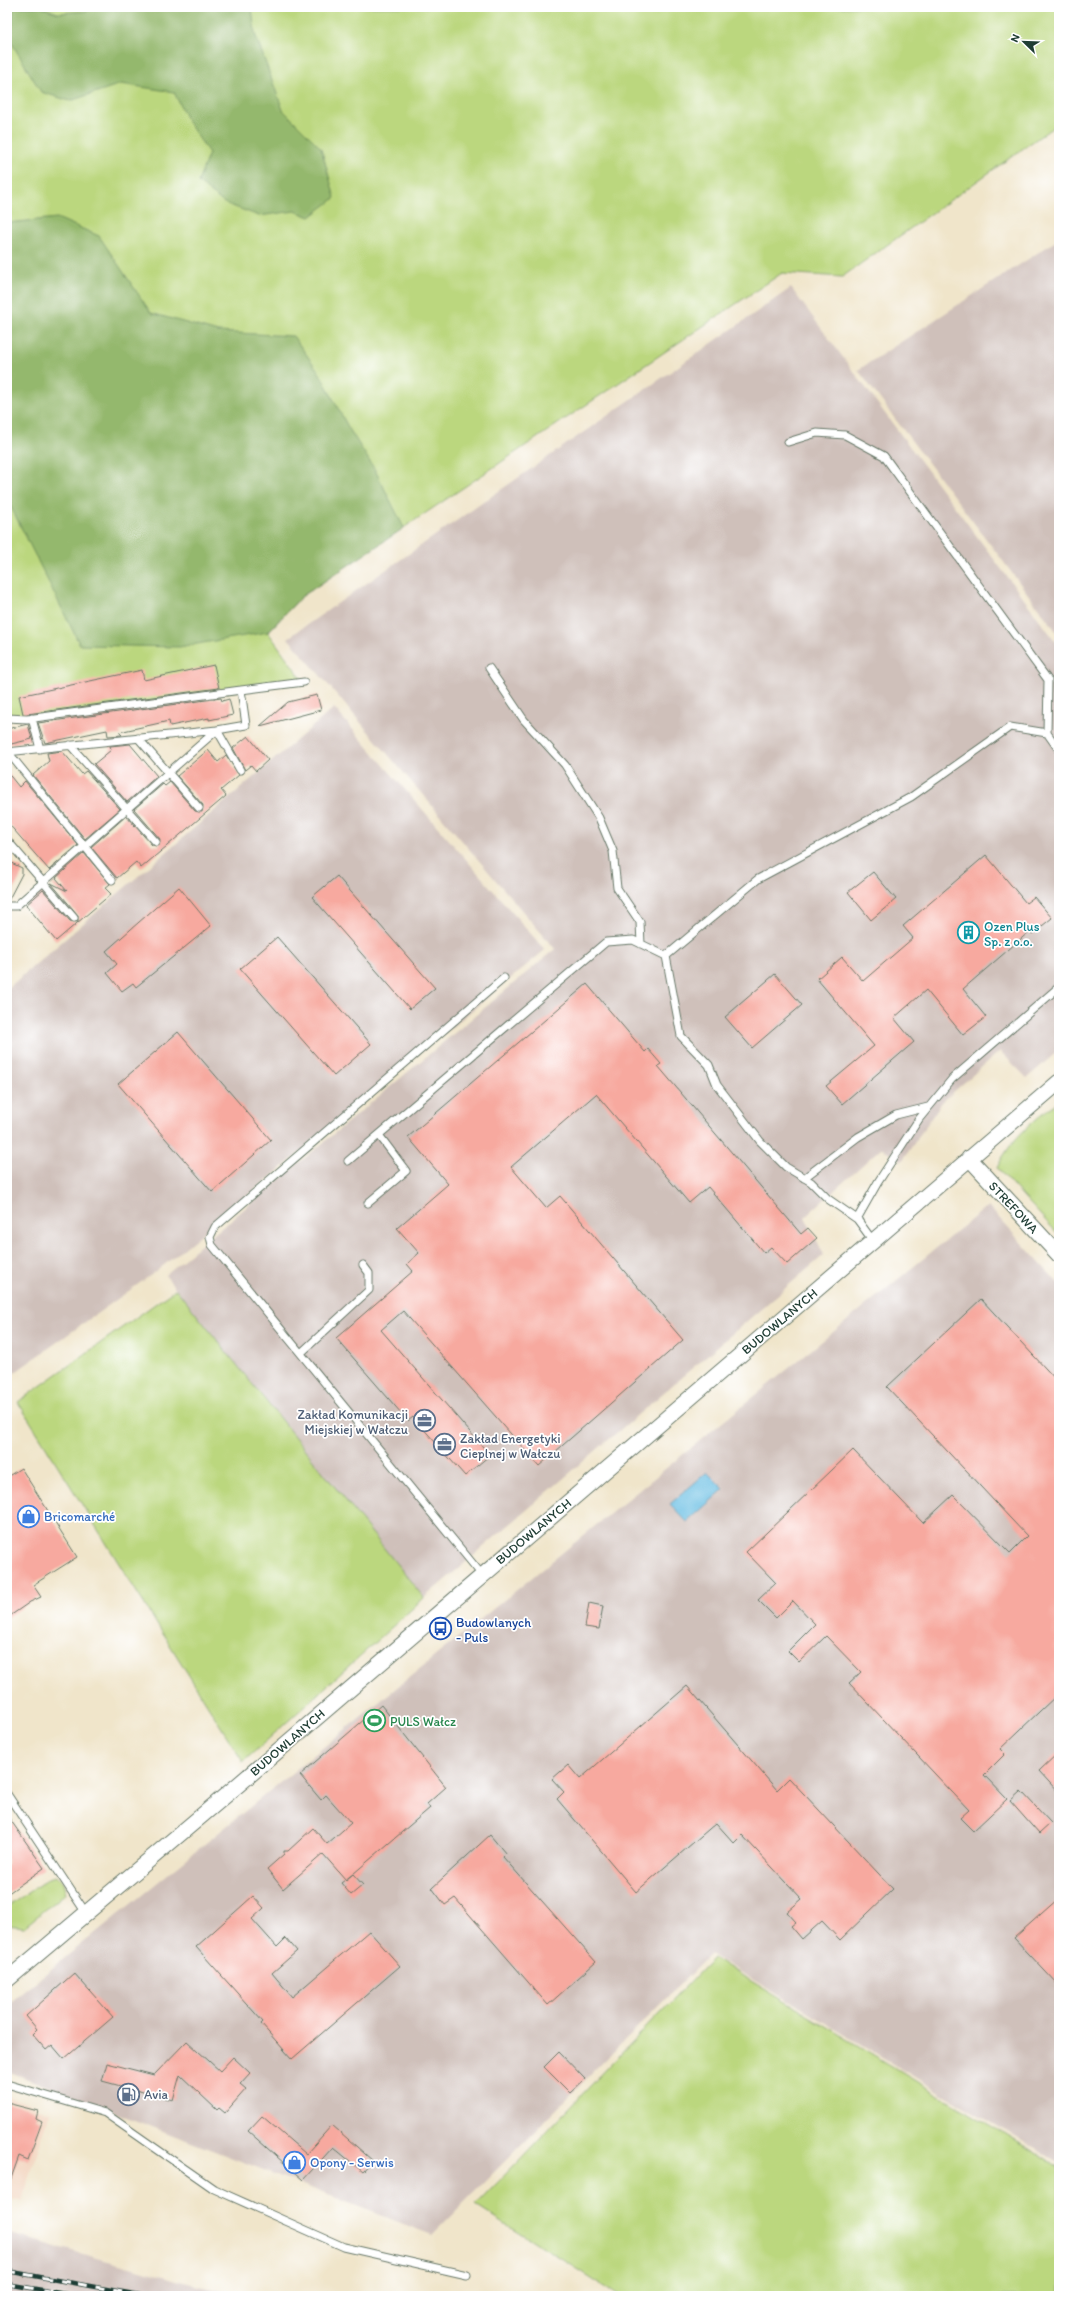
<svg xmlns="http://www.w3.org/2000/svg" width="1066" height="2303" viewBox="0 0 1066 2303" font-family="Itim,sans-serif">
	<rect width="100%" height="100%" fill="#fff"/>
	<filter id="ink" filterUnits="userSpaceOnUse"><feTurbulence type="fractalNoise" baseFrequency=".025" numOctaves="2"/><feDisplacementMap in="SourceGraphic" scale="8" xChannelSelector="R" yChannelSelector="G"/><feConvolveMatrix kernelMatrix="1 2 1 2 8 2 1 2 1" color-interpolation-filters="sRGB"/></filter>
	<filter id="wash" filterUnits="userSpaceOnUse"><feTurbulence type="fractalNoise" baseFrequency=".012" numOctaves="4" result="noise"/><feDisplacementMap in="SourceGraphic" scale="16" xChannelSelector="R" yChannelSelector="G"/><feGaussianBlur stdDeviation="0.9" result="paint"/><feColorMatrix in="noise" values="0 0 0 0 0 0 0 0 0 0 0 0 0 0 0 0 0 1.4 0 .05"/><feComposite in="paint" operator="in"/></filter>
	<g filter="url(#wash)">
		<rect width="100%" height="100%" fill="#f0e5ca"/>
		<path fill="#f2d4be" d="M7 2096 50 2112 22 2201 7 2199Z"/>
		<path fill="#cfc0ba" d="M1059 239V635L858 370Z
			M791 288 1059 646V1050L1027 1078 1000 1051 942 1102 902 1161 881 1148 805 1217 824 1255 424 1598 165 1275 555 949 288 638Z
			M334 708 545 950 158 1270 7 1378V989Z
			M988 1206 1059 1284V2163L710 1954 432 2235 10 2072 7 2068V2005Z
			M7 2233 202 2287 262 2296H7Z"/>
		<path fill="#bbd77e" stroke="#6d8a59" d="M7 7H1059V123L842 277 782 273 301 597 268 632 304 682 32 718H7Z
			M1059 1100V1235L997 1168C1010 1139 1035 1120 1059 1100Z
			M176 1289 424 1598 243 1762 18 1402Z
			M57 1876 63 1882 66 1893 24 1927 7 1925V1907L49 1878Z
			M713 1958 1059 2167V2296H619L476 2205Z"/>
		<path fill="#94b86d" stroke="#5a7a50" d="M14 7H41L58 13 87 11 88 7H252L255 34 283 110 321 148 335 198 310 217 295 211 259 216 224 203 198 182 209 153 188 122 174 92 121 84 70 101 41 92 10 40Z
			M57 218 99 236 151 313 218 332 293 336 319 372 348 427 375 470 404 528 301 597 268 632 179 647 80 645 7 499V223Z"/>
		<path fill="#66bde3" stroke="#427d8c" d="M707 1472 724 1489 687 1522 670 1504Z"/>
		<g id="blocks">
			<path fill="#f7a99f" d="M214 665 219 688 27 714H23L19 696 142 670 144 680Z
				M317 695 321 710 260 726 288 702Z
				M221 698 222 701 229 699 233 715 209 720V718L170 726 169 721 119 732 122 735 108 736 107 730 45 743 38 723Z
				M28 724 32 739 7 745V729Z
				M248 736 268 760 256 771 251 765 245 770 233 748Z
				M130 744 157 776 127 802 94 764 111 750 110 746Z
				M208 750 218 762 226 755 239 775 221 790 226 796 141 868 136 862 117 878 91 847 126 816 152 845 159 846 160 839 134 809 163 784 165 786 170 782 195 811 202 812 203 805 177 776Z
				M62 751 82 774 86 771 120 809 85 839 33 775 49 761 47 753Z
				M7 772 19 787 25 781 78 845 49 870 7 822Z
				M84 853 110 884 105 888 111 894 56 941 26 905 43 890 70 921 78 922V915L51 883 67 891 56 878Z
				M986 855 1026 903 1034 897 1052 918 1032 934 1030 931 963 989 986 1017 963 1035 926 990 894 1018 914 1042 842 1104 826 1086 874 1046 817 979 842 957 863 981 913 938 903 926Z
				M7 861 22 868V874L8 901Z
				M873 872 896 899 871 920 848 892Z
				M337 876 435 988 410 1009 312 897Z
				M179 887 211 926 136 987 133 983 122 991 107 973 117 964 106 951Z
				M277 937 371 1044 334 1076 240 969Z
				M775 974 802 1005 752 1048 725 1017Z
				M587 984 645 1052 648 1049 661 1064 658 1066 801 1234 808 1228 817 1238 787 1264 771 1247 764 1253 708 1187 689 1203 596 1094 511 1167 546 1208 560 1196 683 1340 539 1466 403 1311 381 1330 490 1455 465 1476 413 1417 408 1421 336 1338 413 1271 407 1264 419 1253 397 1228 448 1184 408 1137Z
				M178 1032 271 1140 212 1192 118 1084Z
				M981 1299 1059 1383V1693L1000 1749 1005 1754 984 1775 1007 1799 973 1831 960 1818 969 1810 849 1683 861 1672 826 1636 799 1662 788 1651 815 1624 793 1601 776 1618 758 1600 776 1583 746 1552 853 1450 923 1523 953 1495 1010 1553 1027 1536 887 1387Z
				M21 1468 77 1557 33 1585 41 1597 30 1602 7 1618V1477Z
				M589 1603 603 1606 599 1629 585 1627Z
				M687 1686 777 1790 789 1778 893 1889 840 1940 822 1921 802 1939 791 1926 796 1922 787 1912 802 1899 742 1835 734 1843 716 1823 636 1892 557 1799 564 1792 552 1779 568 1765 580 1779Z
				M381 1705 446 1787 427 1804 430 1808 346 1880 323 1854 283 1889 267 1869 284 1854V1851H288L313 1828 327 1844 351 1823 326 1795 321 1800 300 1775Z
				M1059 1752V1793L1039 1771Z
				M1021 1791 1051 1823 1039 1834 1010 1801Z
				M7 1815 44 1868 7 1894Z
				M490 1835 506 1854 503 1857 596 1962 548 2005 455 1898 445 1905 432 1888Z
				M353 1874 363 1885 351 1895 341 1883Z
				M253 1896 264 1908 252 1919 277 1947 286 1938 297 1951 272 1973 292 1997 369 1931 400 1966 292 2059 261 2024 263 2022 196 1947Z
				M1059 1898V1986L1014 1938Z
				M74 1973 113 2017 64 2059 52 2045 46 2050 32 2034 37 2029 26 2016Z
				M187 2041 220 2071 233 2057 250 2073 240 2084 246 2089 225 2113 219 2108 217 2110 180 2075 173 2100 102 2081 107 2063 154 2075Z
				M559 2052 585 2079 570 2093 544 2067Z
				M7 2103 38 2111 36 2119 42 2122 28 2160 19 2156 9 2184H7Z
				M262 2116 306 2154 332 2125 373 2161 363 2172 333 2147 303 2180 248 2131Z"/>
		</g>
	</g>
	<g filter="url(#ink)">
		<use href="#blocks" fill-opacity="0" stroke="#687868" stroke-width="1"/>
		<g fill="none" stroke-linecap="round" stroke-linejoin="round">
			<defs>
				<path id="lane" d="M788 442 817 433 845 435 884 456 1048 680 1047 733
					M489 668 524 720 565 765 599 818 613 851 617 888 640 922 641 944
					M7 718 27 719 241 690
					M32 718 40 749
					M138 738 199 808
					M70 745 156 842
					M7 752 217 730 240 770
					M8 752 112 880
					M7 840 74 918
					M7 906H16L217 730 246 725 241 690 304 682
					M666 956 758 879 911 797 1010 727 1047 733 1059 750
					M666 956 681 1036 709 1065 717 1085 760 1141 786 1167 811 1182 828 1199 857 1219 873 1241
					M348 1161 606 942 633 940 666 956
					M804 1178 858 1137 896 1115 928 1107
					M368 1203 406 1171 379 1135
					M857 1219 878 1182 919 1119 952 1079 1059 987
					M301 1353 369 1290V1273L363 1265
					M482 1575 212 1245 210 1237 215 1227 504 978
					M7 1794 86 1913
					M7 2084 105 2113 214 2189 344 2247 467 2275"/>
				<path id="street" d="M969 1158 1059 1255
					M7 1980 238 1785 1059 1082"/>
			</defs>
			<use href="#lane" stroke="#687868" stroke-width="9"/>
			<use href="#street" stroke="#687868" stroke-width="17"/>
			<use href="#lane" stroke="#fff" stroke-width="7"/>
			<use href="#street" stroke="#fff" stroke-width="15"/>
			<defs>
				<path id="rail" d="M7 2271 145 2296
					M7 2284 77 2296"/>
			</defs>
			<use href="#rail" stroke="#1f3d34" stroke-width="4.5"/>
			<use href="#rail" stroke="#fff" stroke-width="3" stroke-dasharray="9" stroke-linecap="butt"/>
		</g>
	</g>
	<defs>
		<symbol id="building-ring" viewBox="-11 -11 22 22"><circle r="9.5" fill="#fff" stroke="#0f9aa8" stroke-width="1.5"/><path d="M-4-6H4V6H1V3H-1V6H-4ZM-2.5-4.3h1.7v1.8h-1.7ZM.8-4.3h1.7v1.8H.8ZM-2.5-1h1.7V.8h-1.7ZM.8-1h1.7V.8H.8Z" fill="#0f9aa8"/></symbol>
		<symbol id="office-ring" viewBox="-11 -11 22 22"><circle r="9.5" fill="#fff" stroke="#5c6f8a" stroke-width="1.5"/><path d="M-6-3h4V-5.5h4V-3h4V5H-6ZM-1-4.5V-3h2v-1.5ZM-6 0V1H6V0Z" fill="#5c6f8a"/></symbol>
		<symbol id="shop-ring" viewBox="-11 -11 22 22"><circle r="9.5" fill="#fff" stroke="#3f7fe0" stroke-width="1.5"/><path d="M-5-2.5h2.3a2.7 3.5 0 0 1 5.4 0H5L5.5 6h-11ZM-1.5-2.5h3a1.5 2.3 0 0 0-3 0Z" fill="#3f7fe0"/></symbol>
		<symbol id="bus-ring" viewBox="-11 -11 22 22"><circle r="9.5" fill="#fff" stroke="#1a4fb4" stroke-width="1.5"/><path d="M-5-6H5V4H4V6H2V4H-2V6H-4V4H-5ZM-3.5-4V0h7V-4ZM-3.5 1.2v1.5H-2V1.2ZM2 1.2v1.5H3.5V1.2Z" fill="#1a4fb4"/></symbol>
		<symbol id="stadium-ring" viewBox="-11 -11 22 22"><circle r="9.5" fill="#fff" stroke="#2e9e5b" stroke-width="1.5"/><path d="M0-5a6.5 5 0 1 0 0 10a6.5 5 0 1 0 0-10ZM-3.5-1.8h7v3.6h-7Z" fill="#2e9e5b"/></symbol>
		<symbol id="fuel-ring" viewBox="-11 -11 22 22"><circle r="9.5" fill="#fff" stroke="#5c6f8a" stroke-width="1.5"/><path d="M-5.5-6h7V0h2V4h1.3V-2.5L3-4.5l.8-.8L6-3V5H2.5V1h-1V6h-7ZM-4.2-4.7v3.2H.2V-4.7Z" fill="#5c6f8a"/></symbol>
	</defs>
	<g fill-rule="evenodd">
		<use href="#building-ring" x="956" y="920" width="25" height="25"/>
		<use href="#office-ring" x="412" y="1408" width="25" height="25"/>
		<use href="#office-ring" x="432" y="1432" width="25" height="25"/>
		<use href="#shop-ring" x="16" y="1504" width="25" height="25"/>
		<use href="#bus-ring" x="428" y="1616" width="25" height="25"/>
		<use href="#stadium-ring" x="362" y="1708" width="25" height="25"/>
		<use href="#fuel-ring" x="116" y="2082" width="25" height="25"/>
		<use href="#shop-ring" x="282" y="2150" width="25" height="25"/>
	</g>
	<g text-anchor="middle" stroke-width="3.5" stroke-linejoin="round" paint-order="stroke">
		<g font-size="13" fill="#0d838f" stroke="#fff" text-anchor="start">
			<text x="984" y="931">Ozen Plus<tspan x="984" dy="15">Sp. z o.o.</tspan></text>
		</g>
		<g font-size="13" fill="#1f3d34" stroke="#fff">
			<text transform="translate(1014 1207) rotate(47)" y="5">STREFOWA</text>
			<text transform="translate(779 1321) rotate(-40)" y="5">BUDOWLANYCH</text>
			<text transform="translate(533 1531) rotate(-40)" y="5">BUDOWLANYCH</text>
			<text transform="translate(287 1742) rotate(-41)" y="5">BUDOWLANYCH</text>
		</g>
		<g font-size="13" fill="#4e5e75" stroke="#fff" text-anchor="start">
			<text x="408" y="1419" text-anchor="end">Zakład Komunikacji<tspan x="408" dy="15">Miejskiej w Wałczu</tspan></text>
			<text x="460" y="1443">Zakład Energetyki<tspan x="460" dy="15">Cieplnej w Wałczu</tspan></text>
			<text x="144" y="2099">Avia</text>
		</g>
		<g font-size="13" fill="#366cbe" stroke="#fff" text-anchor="start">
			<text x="44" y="1521">Bricomarché</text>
			<text x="310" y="2167">Opony - Serwis</text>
		</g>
		<g font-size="13" fill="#164399" stroke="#fff" text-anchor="start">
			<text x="456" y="1627">Budowlanych<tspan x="456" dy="15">- Puls</tspan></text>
		</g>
		<g font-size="13" fill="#27864d" stroke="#fff" text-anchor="start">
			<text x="390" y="1726">PULS Wałcz</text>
		</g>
	</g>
	<rect width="1066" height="2303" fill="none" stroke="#fff" stroke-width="24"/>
	<g transform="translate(1024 42) rotate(293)" stroke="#ffffff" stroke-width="3" paint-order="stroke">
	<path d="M0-3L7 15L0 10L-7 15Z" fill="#1f3d34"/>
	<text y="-6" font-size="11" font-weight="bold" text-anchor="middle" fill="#1f3d34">N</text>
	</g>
</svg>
